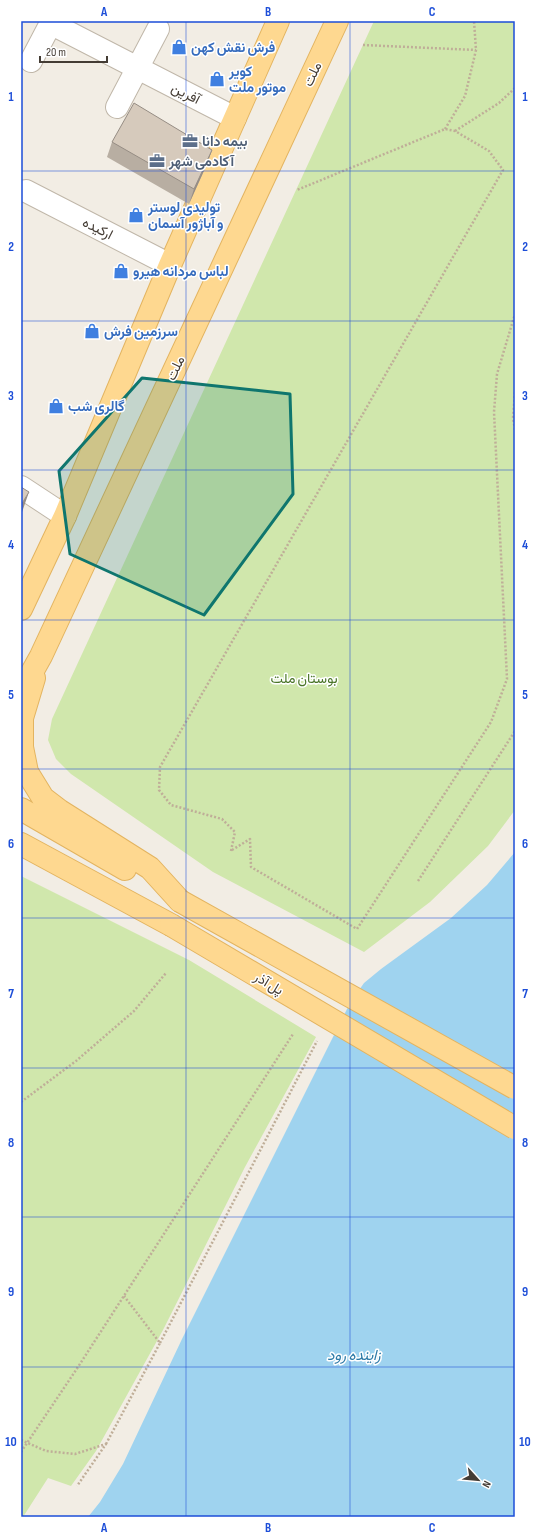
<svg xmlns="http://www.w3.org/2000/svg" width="536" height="1538" viewBox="0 0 536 1538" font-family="'Sofia Sans Condensed',Vazirmatn,sans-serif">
	<rect width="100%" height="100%" fill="#f2ede4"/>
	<path fill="#d0e7ac" d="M374 21H515V810L488 846 430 902 364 952 213 872 71 774 56 759 48 740 52 719Z
		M21 876 189 960 316 1037 245 1167 163 1330 96 1451 71 1486 48 1478 23 1517H21Z"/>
	<path fill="#9fd3ef" d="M515 852V1517H88L100 1502 123 1464 182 1339 350 1003 364 983 381 969 451 918 487 885Z"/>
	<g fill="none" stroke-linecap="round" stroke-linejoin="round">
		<defs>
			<path id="minor" d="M50 23 235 118
				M31 61 52 21
				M117 107 158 29
				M26 191 170 265
				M21 487 65 516"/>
			<path id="major" d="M21 609 65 516 170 265 278 21
				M34 678 22 718V747L27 772 43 798 60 811 150 868 180 901
				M21 692 41 656 337 21
				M21 809 125 869
				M21 844 171 925"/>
		</defs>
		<use href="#minor" stroke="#c0b7a9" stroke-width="24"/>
		<use href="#major" stroke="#e3b460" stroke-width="24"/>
		<path stroke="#bfae98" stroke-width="2.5" stroke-dasharray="2 2" stroke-linecap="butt" d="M363 45 476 50
			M445 129 465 96 476 50 474 21
			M455 131 499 103 515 88
			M515 392 513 418 515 430
			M232 850 250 839 251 867 357 929 491 722 507 679 494 412 497 374 515 314
			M231 851 235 832 222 819 171 805 159 790 160 767 503 170 489 151 455 131 445 129 297 190
			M418 881 515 731
			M21 1102 76 1061 134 1011 166 973
			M160 1343 317 1041
			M21 1440 46 1451 75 1454 106 1444 77 1486
			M106 1444 160 1343 124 1296
			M21 1452 78 1367 293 1034"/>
		<use href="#minor" stroke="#fff" stroke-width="22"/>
		<use href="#major" stroke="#fed890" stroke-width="22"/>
		<defs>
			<path id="major-bridge" d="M180 901 515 1088
				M171 925 515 1128"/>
		</defs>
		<use href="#major-bridge" stroke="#e3b460" stroke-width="24" stroke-linecap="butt"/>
		<use href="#major-bridge" stroke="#fed890" stroke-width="22"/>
	</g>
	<path fill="#b8aea2" d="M112 142 212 150 207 164 189 204 107 157Z"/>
	<path fill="#968d84" d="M212 150 207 164 189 204 194 189Z
		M29 492 21 515V505Z"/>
	<path fill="#d6cabc" stroke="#968d84" d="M134 103 212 150 194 189 112 142Z
		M21 487 29 492 21 505Z"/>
	<path fill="#0f766e" fill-opacity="0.2" stroke="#0f766e" stroke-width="3" stroke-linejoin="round" d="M142 378 290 394 293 494 204 615 70 554 59 471Z"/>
	<path fill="none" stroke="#1d4ed8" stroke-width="1" stroke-opacity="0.55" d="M186 21V1517M350 21V1517M21 171H515M21 321H515M21 470H515M21 620H515M21 769H515M21 918H515M21 1068H515M21 1217H515M21 1367H515"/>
	<defs>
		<symbol id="shop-bare" viewBox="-9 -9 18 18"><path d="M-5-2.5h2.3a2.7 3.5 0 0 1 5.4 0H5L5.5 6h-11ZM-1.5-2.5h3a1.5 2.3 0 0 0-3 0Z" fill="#3f7fe0" stroke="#fff" stroke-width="2.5" paint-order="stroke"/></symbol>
		<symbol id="office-bare" viewBox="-9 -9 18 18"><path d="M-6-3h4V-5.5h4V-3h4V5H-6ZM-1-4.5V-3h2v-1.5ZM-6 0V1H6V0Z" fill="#5c6f8a" stroke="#fff" stroke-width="2.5" paint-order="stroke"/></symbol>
	</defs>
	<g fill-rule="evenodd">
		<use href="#shop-bare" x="168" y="36" width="22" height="22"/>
		<use href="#shop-bare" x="206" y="68" width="22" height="22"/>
		<use href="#office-bare" x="179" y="130" width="22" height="22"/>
		<use href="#office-bare" x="146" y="150" width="22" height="22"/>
		<use href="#shop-bare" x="125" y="204" width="22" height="22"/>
		<use href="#shop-bare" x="110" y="260" width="22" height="22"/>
		<use href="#shop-bare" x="81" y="320" width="22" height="22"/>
		<use href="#shop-bare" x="45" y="395" width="22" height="22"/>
	</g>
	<g text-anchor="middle" stroke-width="3" stroke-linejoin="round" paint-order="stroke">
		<g font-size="14" font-weight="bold" fill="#366cbe" stroke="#fff" text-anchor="start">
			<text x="191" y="52">فرش نقش کهن</text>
			<text x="229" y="76">کویر<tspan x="229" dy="16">موتور ملت</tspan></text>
			<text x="148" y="212">تولیدی لوستر<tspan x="148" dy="16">و آباژور آسمان</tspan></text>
			<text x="133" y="276">لباس مردانه هیرو</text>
			<text x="104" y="336">سرزمین فرش</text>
			<text x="68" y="411">گالری شب</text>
		</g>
		<g font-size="14" fill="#443c34" stroke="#fff">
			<text transform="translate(312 74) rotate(-65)" y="5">ملت</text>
			<text transform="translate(186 93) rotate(27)" y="5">آفرین</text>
			<text transform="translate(98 228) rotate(27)" y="5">ارکیده</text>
			<text transform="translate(175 368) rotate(-65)" y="5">ملت</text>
			<text transform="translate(269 983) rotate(31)" y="5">پل آذر</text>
		</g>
		<g font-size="14" font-weight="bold" fill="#4e5e75" stroke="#fff" text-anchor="start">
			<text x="202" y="146">بیمه دانا</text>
			<text x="169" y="166">آکادمی شهر</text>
		</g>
		<g font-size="14" fill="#4a7528" stroke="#fff">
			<text x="304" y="683">بوستان ملت</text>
		</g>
		<g font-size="15" font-style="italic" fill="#2d7aa7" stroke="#fff">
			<text x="354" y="1360">زاینده رود</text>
		</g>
	</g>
	<rect width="536" height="1538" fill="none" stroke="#ffffff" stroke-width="44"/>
	<g transform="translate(478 1480) rotate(117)" stroke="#ffffff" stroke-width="3" paint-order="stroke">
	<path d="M0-3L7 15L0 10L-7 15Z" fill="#443c34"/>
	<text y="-6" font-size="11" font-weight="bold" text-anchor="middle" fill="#443c34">N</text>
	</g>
	<path d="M40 56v6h67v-6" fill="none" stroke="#443c34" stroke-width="2"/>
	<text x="46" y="56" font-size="12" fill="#443c34" stroke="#ffffff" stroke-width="3" paint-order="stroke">20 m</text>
	<rect x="22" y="22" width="492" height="1494" fill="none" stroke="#1d4ed8" stroke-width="1.5"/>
	<g font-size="13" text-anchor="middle" font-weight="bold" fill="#1d4ed8">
		<text x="104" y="16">A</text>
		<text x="268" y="16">B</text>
		<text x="432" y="16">C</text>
		<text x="11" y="101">1</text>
		<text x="525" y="101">1</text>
		<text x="11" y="251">2</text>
		<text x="525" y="251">2</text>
		<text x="11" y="400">3</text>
		<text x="525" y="400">3</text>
		<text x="11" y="549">4</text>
		<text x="525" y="549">4</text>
		<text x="11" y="699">5</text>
		<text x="525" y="699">5</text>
		<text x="11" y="848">6</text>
		<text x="525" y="848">6</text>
		<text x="11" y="998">7</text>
		<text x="525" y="998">7</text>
		<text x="11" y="1147">8</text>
		<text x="525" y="1147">8</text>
		<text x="11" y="1296">9</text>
		<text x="525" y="1296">9</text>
		<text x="11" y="1446">10</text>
		<text x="525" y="1446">10</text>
		<text x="104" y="1532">A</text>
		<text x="268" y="1532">B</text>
		<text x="432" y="1532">C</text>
	</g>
</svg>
